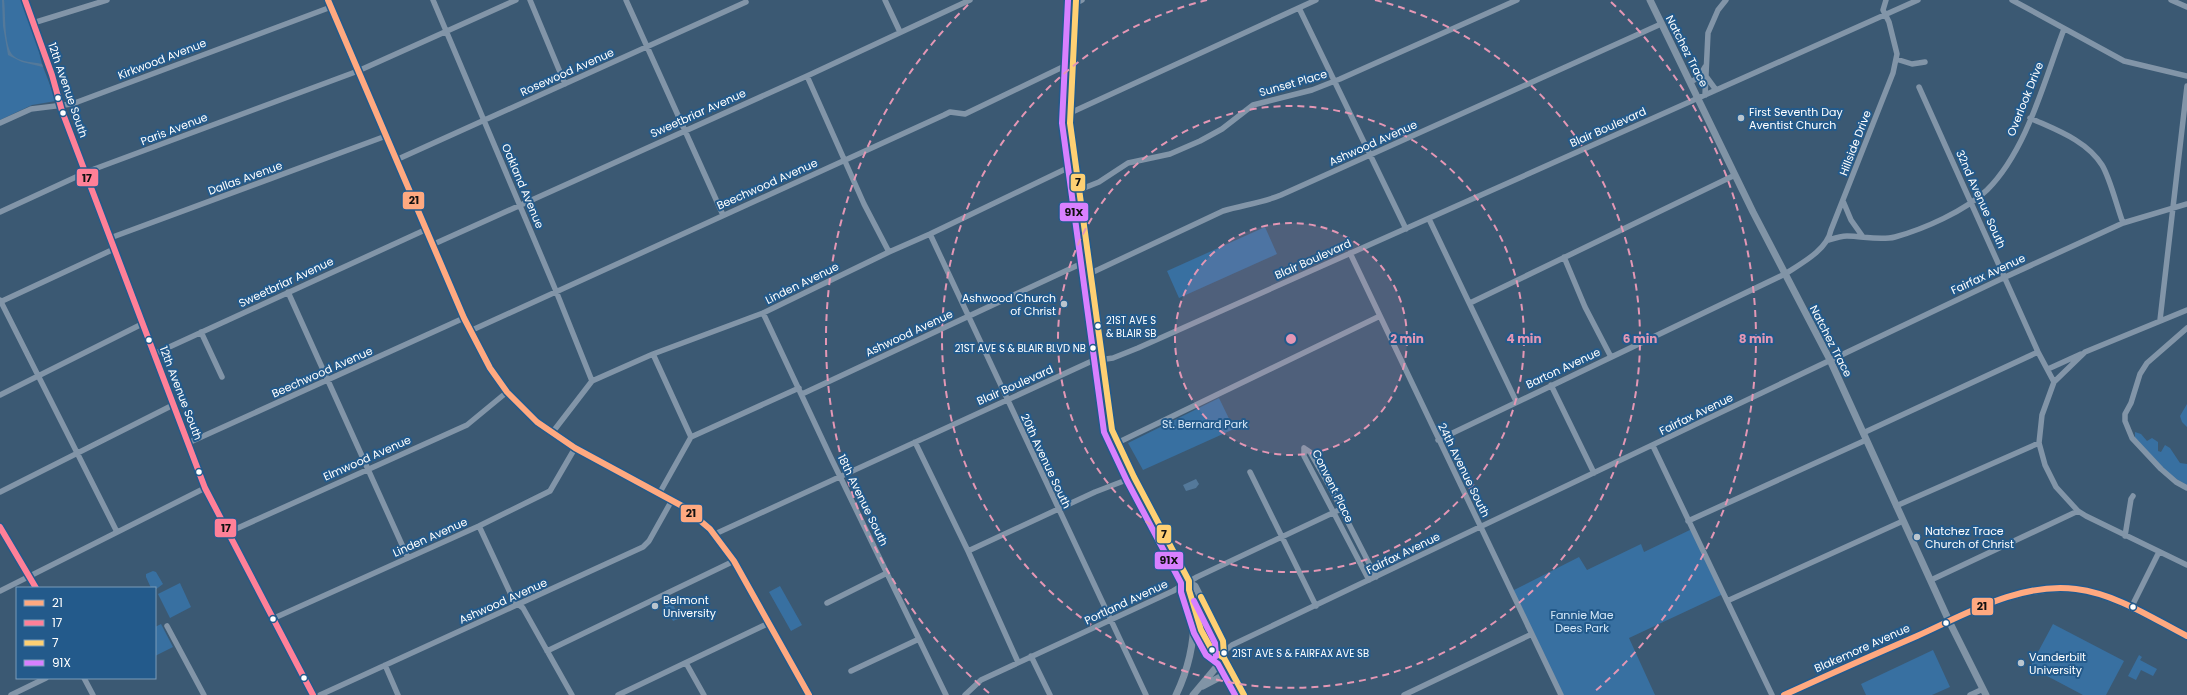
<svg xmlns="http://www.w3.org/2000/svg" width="2187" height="695" viewBox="0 0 2187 695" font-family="Poppins,sans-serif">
	<rect width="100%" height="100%" fill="#3b5973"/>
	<path fill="#3870a1" d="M0 0H22L34 31 42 64 56 101 32 105 0 120Z
		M1265 227 1277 254 1179 298 1167 271Z
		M1219 398 1234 429 1143 470 1128 443Z
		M2187 404V427L2182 422 2180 416Z
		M2135 432 2141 434 2147 441 2152 438 2158 442V451L2161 452 2165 445 2170 448 2180 463 2187 464V485L2171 476 2135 438Z
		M1692 529 1723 594 1629 638 1655 695H1561L1512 591 1579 557 1587 570 1641 544 1644 552Z
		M153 571 156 572 163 584 155 590V588H151L146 577V574Z
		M180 583 191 607 170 618 158 594Z
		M780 586 802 625 791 631 769 592Z
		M671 601 680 618 673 621 664 605Z
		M161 624 173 647 155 656V627Z
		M2053 624 2124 661 2106 695H2083L2030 667Z
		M1933 650 1950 687 1932 695H1866L1861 684Z
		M2139 655 2142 657 2140 660 2157 669 2153 676 2141 670 2136 680 2128 676Z"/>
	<path fill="#54799a" d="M2 0H4C6 12 3 50 15 57 22 62 33 62 42 64L43 67 22 62 8 55 3 26Z
		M1196 479 1199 484 1196 488 1186 491 1183 485Z"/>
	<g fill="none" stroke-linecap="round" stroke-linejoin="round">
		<path stroke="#8295a8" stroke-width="5.5" d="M328 0 464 318 490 368 507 392 537 422 575 448 684 507 710 529 734 561 809 695
			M433 0 556 291 592 381
			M530 0 565 84
			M626 0 723 215
			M885 0 900 32
			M2012 0 2124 61 2187 76
			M2171 0 2187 7
			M1076 3 1082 0
			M1299 8 1406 229
			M33 23 107 0
			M1896 59 1912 64 1925 62
			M1705 75 1716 90
			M807 76 864 204 889 252
			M1691 82 1699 77 1705 67
			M1919 87 2038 352 2054 382 2042 415 2039 443 2045 465 2056 487 2078 511 2086 516 2187 565
			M1705 95 1708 33 1718 10 1726 0
			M1070 113 1316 0
			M2030 118C2056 130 2086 140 2102 165 2110 178 2117 207 2123 223
			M0 123 31 109 72 104 331 7
			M396 160 746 2
			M1079 190 1099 182 1128 163 1170 154 1200 141 1222 129 1253 105 1312 90 1340 79 1517 0
			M1843 201 1851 220 1863 237
			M0 212 89 171 358 71 516 0
			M1429 219 1516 401
			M930 234 1146 695
			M110 238 386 136
			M1829 240C1835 238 1841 236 1847 236 1862 236 1880 241 1895 237 1924 229 1965 211 1987 190 2027 150 2044 81 2064 29
			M434 244 807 76 970 0
			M1350 253 1561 695
			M1564 257 1585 307 1611 357
			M1091 273 1223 211C1243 205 1262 203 1281 195L1661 24
			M288 292 408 558
			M0 300 117 532
			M0 302 114 249
			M1470 303 1735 175
			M763 313 832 460 946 695
			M2160 320 2187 86
			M2187 328 2147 363 2140 374 2131 403 2125 414V421L2132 438 2161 469 2176 482 2187 488
			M470 331 944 115 950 112 965 114 1073 62
			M201 332 222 377
			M154 354 427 229
			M653 354 691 437
			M2048 369 2081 354
			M2054 382 2085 352 2187 310
			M1551 385 1594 473
			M802 394 1089 260
			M0 395 142 324
			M552 433 592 381 653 354 763 313 889 252 930 234 1076 164
			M1863 433 2038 352
			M1438 440 1785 274C1802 263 1827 250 1831 230L1893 73 1897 54 1889 22 1883 10 1886 0
			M915 442 968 551 1018 662
			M188 443 464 318
			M1117 443 1380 316
			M1653 446 1772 695
			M1304 448 1310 452 1330 487 1376 577
			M1304 448V456L1369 580
			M1250 472 1316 606
			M0 492 173 405
			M659 494 691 437 799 388
			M1896 506 2039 443
			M1688 521 1866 440
			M479 526 514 601 523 608 572 695
			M0 527 36 588
			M229 532 467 425 507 392
			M715 534 1092 361 1113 358 1138 348 1918 0
			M2125 536 2131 499 2133 496
			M968 551 1095 492 1134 477
			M1931 580 2078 511
			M0 591 205 488
			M1727 601 1903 521
			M827 603 887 573
			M2131 608 2159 552
			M272 619 479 526 550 491 575 448
			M167 626 204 695
			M547 651 734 561
			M1225 654 1226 650 1232 645 2001 279 2123 223 2187 204
			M1031 656 1050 695
			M686 663 704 695
			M385 665 398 695
			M851 671 919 639
			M84 678 93 695
			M11 695 46 678
			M320 695 643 547 649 541 672 500
			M618 695 769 623
			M965 695 981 680 1173 591 1197 577 1341 509
			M1404 695 1532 634
			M1970 695 1983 689"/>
		<path stroke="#8194a6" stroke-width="7" d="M25 0 52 75 62 111 99 210 205 488 313 695
			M1076 0 1070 123 1112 430 1134 477 1189 581V590L1201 630 1212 650 1224 658 1244 695
			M1650 0 1753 212 1830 360 1949 621 1986 695
			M1190 584 1195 586 1223 641 1224 658
			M1203 686 1222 676 1236 679
			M1176 695C1188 670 1194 645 1194 617
			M1193 695 1224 658
			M1784 695C1832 673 1880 652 1928 631 1976 610 2022 584 2075 589 2115 594 2152 619 2187 636"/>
		<defs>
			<path id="bus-1" d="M328 0 464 318 490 368 507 392 537 422 575 448 684 507 710 529 734 561 809 695
				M1784 695C1828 675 1873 655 1917 636 1966 614 2020 582 2076 589 2116 594 2152 618 2187 636"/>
			<path id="bus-2" d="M25 0 52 75 62 111 205 488 313 695
				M0 527 36 588"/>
			<path id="bus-3" d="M1076 0 1070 123 1112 430 1134 477 1189 581V590L1201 630 1212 650 1224 658 1244 695
				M1201 597 1223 641 1224 655"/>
			<path id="bus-4" d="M1068 0 1062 123 1104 432 1127 481 1181 583V592L1194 633 1206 655 1218 664 1235 695
				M1194 601 1215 643 1216 656"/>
		</defs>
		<use href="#bus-1" stroke="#235a8b" stroke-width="9"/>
		<use href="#bus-2" stroke="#235a8b" stroke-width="9"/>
		<use href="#bus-3" stroke="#235a8b" stroke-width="9"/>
		<use href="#bus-4" stroke="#235a8b" stroke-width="9"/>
		<use href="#bus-1" stroke="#ffa980" stroke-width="6"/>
		<use href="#bus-2" stroke="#ff8098" stroke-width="6"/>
		<use href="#bus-3" stroke="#fed073" stroke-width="6"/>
		<use href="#bus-4" stroke="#d880ff" stroke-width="6"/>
	</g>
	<circle cx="1291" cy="339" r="116" fill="#e497b5" fill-opacity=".12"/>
	<g fill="none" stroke="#e497b5" stroke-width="2" stroke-dasharray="7 5">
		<circle cx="1291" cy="339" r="116"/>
		<circle cx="1291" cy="339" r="233"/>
		<path d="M1375 0A349 349 0 1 1 1207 0"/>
		<path d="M989 693A465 465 0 0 1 971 2M1611 2A465 465 0 0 1 1593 693"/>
	</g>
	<g fill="#fff" stroke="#235a8b" stroke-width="1.5">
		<circle cx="58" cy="98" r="3.5"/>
		<circle cx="63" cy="113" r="3.5"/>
		<circle cx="1098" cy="326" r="3.5"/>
		<circle cx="149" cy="340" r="3.5"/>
		<circle cx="1093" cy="348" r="3.5"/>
		<circle cx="199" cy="472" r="3.5"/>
		<circle cx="2133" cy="607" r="3.5"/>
		<circle cx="273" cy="619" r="3.5"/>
		<circle cx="1946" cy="623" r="3.5"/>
		<circle cx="1212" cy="650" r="3.5"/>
		<circle cx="1224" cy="653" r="3.5"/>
		<circle cx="304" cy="678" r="3.5"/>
	</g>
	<g fill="#bac5ce" stroke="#235a8b" stroke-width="1.5">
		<circle cx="1741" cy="118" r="4"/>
		<circle cx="1064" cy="304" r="4"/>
		<circle cx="1917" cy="537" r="4"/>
		<circle cx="655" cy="606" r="4"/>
		<circle cx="2021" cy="663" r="4"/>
	</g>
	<g text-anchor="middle" stroke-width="4" stroke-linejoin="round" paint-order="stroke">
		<g font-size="10" fill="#fff" stroke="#235a8b" text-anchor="start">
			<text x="1106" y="324">21ST AVE S<tspan x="1106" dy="13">&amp; BLAIR SB</tspan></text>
			<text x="1086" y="352" text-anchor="end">21ST AVE S &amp; BLAIR BLVD NB</text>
			<text x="1232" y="657">21ST AVE S &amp; FAIRFAX AVE SB</text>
		</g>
		<g font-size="11" fill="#fff" stroke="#235a8b">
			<text transform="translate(1687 51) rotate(63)" y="4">Natchez Trace</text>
			<text transform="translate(162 59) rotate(-21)" y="4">Kirkwood Avenue</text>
			<text transform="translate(567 72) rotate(-24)" y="4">Rosewood Avenue</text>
			<text transform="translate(1293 83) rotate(-16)" y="4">Sunset Place</text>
			<text transform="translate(68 90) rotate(71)" y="4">12th Avenue South</text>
			<text transform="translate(2025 99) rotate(-68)" y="4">Overlook Drive</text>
			<text transform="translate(698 113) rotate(-24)" y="4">Sweetbriar Avenue</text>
			<text transform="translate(1608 127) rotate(-24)" y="4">Blair Boulevard</text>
			<text transform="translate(174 129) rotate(-21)" y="4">Paris Avenue</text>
			<text transform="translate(1373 143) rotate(-24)" y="4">Ashwood Avenue</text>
			<text transform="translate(1855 143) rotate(-69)" y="4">Hillside Drive</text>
			<text transform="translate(245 178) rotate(-20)" y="4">Dallas Avenue</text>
			<text transform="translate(767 184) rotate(-24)" y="4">Beechwood Avenue</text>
			<text transform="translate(523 186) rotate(67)" y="4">Oakland Avenue</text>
			<text transform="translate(1981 199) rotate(66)" y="4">32nd Avenue South</text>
			<text transform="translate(1313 259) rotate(-24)" y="4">Blair Boulevard</text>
			<text transform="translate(1988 274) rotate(-25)" y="4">Fairfax Avenue</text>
			<text transform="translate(286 282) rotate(-25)" y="4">Sweetbriar Avenue</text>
			<text transform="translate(802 283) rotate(-26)" y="4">Linden Avenue</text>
			<text transform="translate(909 333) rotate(-25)" y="4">Ashwood Avenue</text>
			<text transform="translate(1831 341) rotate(63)" y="4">Natchez Trace</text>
			<text transform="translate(1563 368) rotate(-25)" y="4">Barton Avenue</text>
			<text transform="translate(322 372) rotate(-24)" y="4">Beechwood Avenue</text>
			<text transform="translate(1015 385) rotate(-24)" y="4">Blair Boulevard</text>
			<text transform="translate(181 393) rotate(69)" y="4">12th Avenue South</text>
			<text transform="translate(1696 414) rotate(-26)" y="4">Fairfax Avenue</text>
			<text transform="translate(367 458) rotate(-24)" y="4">Elmwood Avenue</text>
			<text transform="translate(1046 461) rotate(65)" y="4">20th Avenue South</text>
			<text transform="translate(1464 470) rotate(64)" y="4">24th Avenue South</text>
			<text transform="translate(1333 486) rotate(64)" y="4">Convent Place</text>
			<text transform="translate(863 500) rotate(64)" y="4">18th Avenue South</text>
			<text transform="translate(430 537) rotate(-24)" y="4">Linden Avenue</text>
			<text transform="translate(1403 553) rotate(-26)" y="4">Fairfax Avenue</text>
			<text transform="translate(503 601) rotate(-24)" y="4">Ashwood Avenue</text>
			<text transform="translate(1126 602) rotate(-25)" y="4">Portland Avenue</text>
			<text transform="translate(1862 648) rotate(-24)" y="4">Blakemore Avenue</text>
		</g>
		<g font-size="11" fill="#fff" stroke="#235a8b" text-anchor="start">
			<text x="1749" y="116">First Seventh Day<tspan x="1749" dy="13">Aventist Church</tspan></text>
			<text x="1056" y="302" text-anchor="end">Ashwood Church<tspan x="1056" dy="13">of Christ</tspan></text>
			<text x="1925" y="535">Natchez Trace<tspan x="1925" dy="13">Church of Christ</tspan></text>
			<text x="663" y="604">Belmont<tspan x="663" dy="13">University</tspan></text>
			<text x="2029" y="661">Vanderbilt<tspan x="2029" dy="13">University</tspan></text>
		</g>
		<g font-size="11" fill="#d5e8f8" stroke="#235a8b">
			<text x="1205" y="428">St. Bernard Park</text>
			<text x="1582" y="619">Fannie Mae<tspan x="1582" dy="13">Dees Park</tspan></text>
		</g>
	</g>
	<circle cx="1291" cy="339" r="6" fill="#e497b5" stroke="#235a8b" stroke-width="2"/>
	<g font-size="12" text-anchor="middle" font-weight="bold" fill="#e497b5" stroke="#235a8b" stroke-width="4" stroke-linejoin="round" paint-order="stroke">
		<text x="1407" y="343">2 min</text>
		<text x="1524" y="343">4 min</text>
		<text x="1640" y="343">6 min</text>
		<text x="1756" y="343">8 min</text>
	</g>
	<g stroke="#235a8b" stroke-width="1.5">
		<rect x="76" y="168" width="23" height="19" rx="4" fill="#ff8098"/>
		<rect x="1070" y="173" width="16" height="19" rx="4" fill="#fed073"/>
		<rect x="402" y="191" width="23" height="19" rx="4" fill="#ffa980"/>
		<rect x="1059" y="202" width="30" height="20" rx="4" fill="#d880ff"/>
		<rect x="680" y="504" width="23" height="19" rx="4" fill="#ffa980"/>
		<rect x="214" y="518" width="23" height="20" rx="4" fill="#ff8098"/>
		<rect x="1156" y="524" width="16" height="20" rx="4" fill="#fed073"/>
		<rect x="1154" y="551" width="30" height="19" rx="4" fill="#d880ff"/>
		<rect x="1971" y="597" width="23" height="19" rx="4" fill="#ffa980"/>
	</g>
	<g font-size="11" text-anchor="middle" font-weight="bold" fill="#111">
		<text x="87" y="182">17</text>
		<text x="1078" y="186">7</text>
		<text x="414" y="204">21</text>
		<text x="1074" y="216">91X</text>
		<text x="691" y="517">21</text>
		<text x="226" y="532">17</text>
		<text x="1164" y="538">7</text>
		<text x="1169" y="564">91X</text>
		<text x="1982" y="610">21</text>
	</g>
	<rect x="16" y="587" width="140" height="92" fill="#235a8b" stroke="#7b9cb9"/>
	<rect x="24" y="600" width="20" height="6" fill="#ffa980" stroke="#7b9cb9"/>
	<text x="52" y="607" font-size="12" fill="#ffffff">21</text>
	<rect x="24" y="620" width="20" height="6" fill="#ff8098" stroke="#7b9cb9"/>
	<text x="52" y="627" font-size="12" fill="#ffffff">17</text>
	<rect x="24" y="640" width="20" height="6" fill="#fed073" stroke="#7b9cb9"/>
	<text x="52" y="647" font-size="12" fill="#ffffff">7</text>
	<rect x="24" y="660" width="20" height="6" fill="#d880ff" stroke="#7b9cb9"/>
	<text x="52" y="667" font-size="12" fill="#ffffff">91X</text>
</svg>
